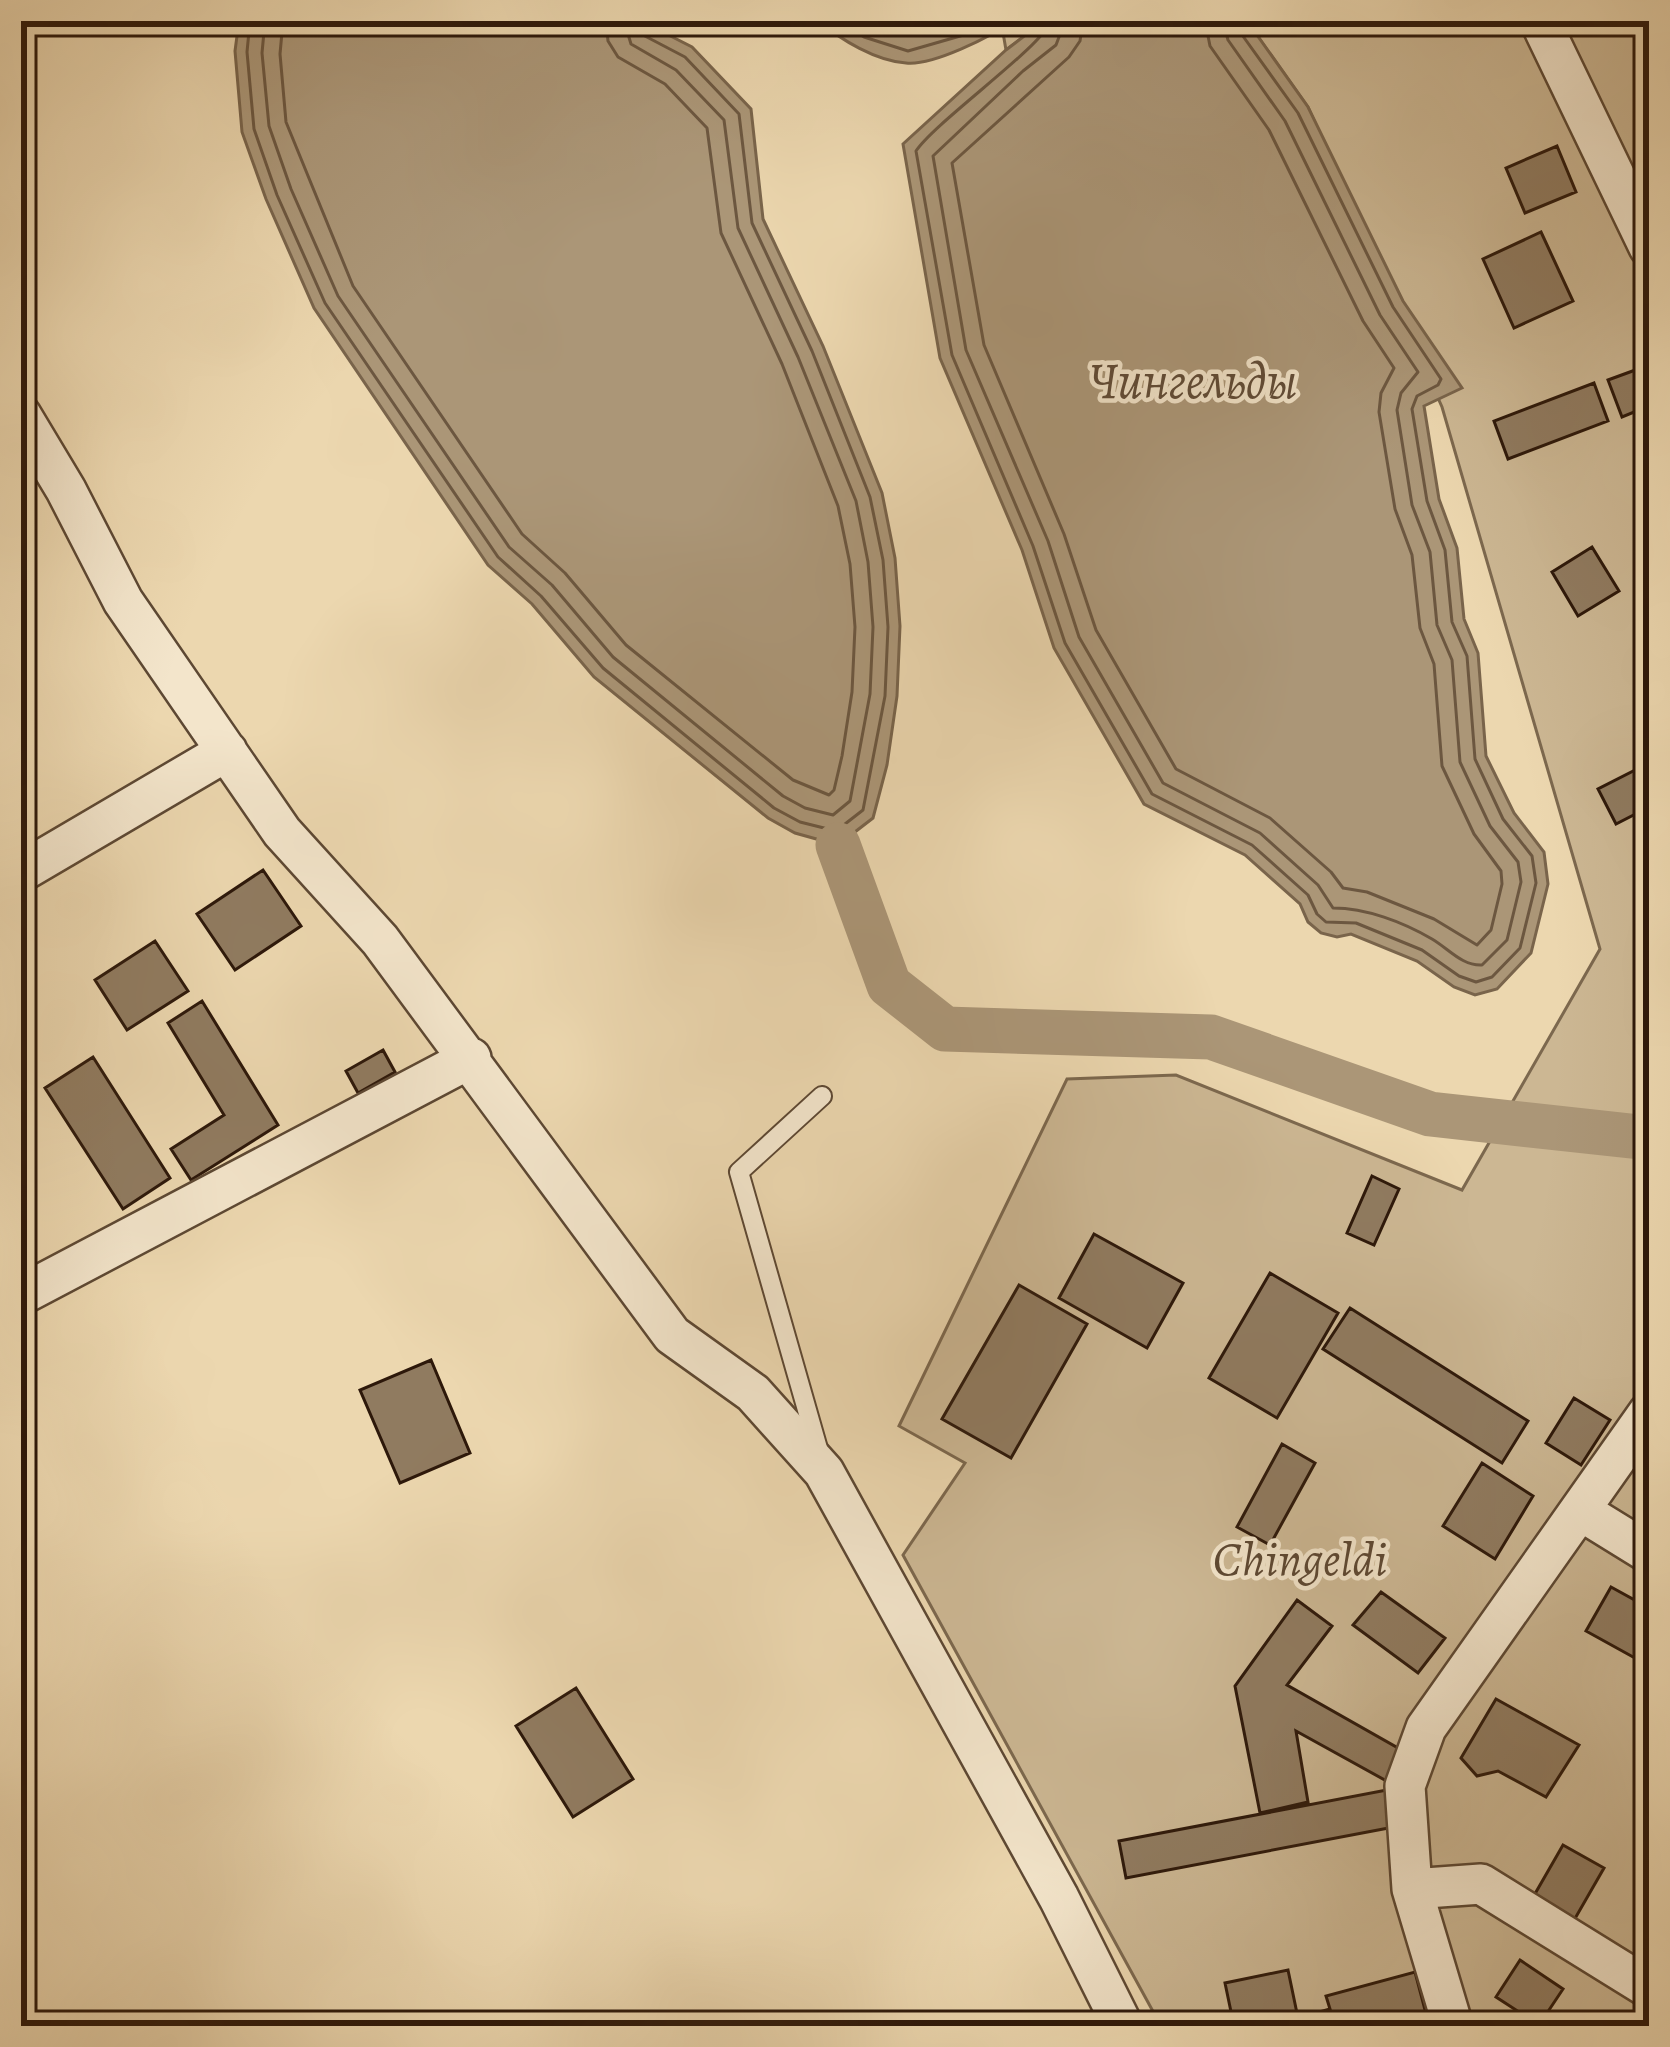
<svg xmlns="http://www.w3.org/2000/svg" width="1670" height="2047" viewBox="0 0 1670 2047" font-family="Alegreya,serif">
	<rect width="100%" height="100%" fill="#ecd7af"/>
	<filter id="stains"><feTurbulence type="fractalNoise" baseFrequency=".00167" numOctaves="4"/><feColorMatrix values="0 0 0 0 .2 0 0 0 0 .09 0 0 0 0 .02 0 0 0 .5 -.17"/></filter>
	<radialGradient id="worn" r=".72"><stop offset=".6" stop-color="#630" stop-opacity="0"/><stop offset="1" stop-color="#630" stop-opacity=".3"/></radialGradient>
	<path fill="#ccb793" stroke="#7c684e" stroke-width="3" d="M1001 21H1044L1006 50Z
		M1247 21H1649V2026H1161L903 1555 965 1463 899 1426 1067 1079 1176 1075 1462 1190 1600 949 1442 407 1308 107Z"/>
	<path fill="#ab9677" stroke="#79644b" stroke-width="3" d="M239 21H641L692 47 751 109 763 219 823 346 882 493 895 558 900 626 897 696 887 765 873 818 838 845 795 833 768 818 594 677 532 604 488 565 314 308 266 199 242 132 235 51Z
		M819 21H1012C991 37 932 66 906 63 876 61 841 40 819 21Z
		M1044 21H1247L1308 107 1403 301 1462 388 1424 406 1439 499 1457 548 1464 619 1478 653 1486 756 1514 813 1544 852 1548 884 1531 953 1497 989 1475 995 1454 987 1417 961 1351 934 1337 937 1321 933 1308 922 1300 904 1245 855 1144 804 1054 648 1022 550 940 358 903 144 1006 50Z"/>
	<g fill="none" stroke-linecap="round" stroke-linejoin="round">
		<path stroke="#6c5740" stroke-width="3" d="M250 21 247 52 254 129 277 195 325 303 498 557 541 596 603 668 774 808 800 822 836 831 863 810 885 696 888 627 883 560 870 497 812 351 752 223 739 114 685 57 643 35 639 21
			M265 21 262 53 269 126 291 189 338 296 509 547 552 585 613 657 783 796 805 808 833 815 850 801 870 694 873 627 868 562 856 501 798 357 738 228 724 120 676 70 631 44 624 21
			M283 21 280 54 286 122 353 286 522 534 565 573 626 645 793 780 829 795 834 790 842 756 852 692 855 627 850 564 838 506 782 364 721 233 707 128 665 84 618 57 608 41 606 21
			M839 21 864 37 908 51 981 30 992 21
			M1050 21C1047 43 936 121 916 151L952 355 1033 546 1065 643 1152 794 1252 845 1308 895 1317 914 1326 922 1356 923 1422 950 1459 976 1476 982 1492 977 1520 948 1536 883 1532 856 1503 819 1475 759 1467 656 1452 622 1445 550 1427 501 1412 409 1417 396 1438 385 1441 379 1393 307 1298 113 1240 32 1238 21
			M1065 21 1056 45 1023 71 933 156 966 350 1048 541 1079 637 1163 783 1260 833 1318 885 1333 908C1366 908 1403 922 1432 939 1449 949 1462 966 1482 965L1507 940 1521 882 1518 862 1490 826 1460 762 1452 660 1437 625 1430 552 1412 505 1397 410 1401 393 1418 372 1380 315 1285 121 1228 40 1223 21
			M1083 21 1080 41 1069 57 952 163 984 345 1064 534 1096 630 1176 769 1270 818 1331 872 1343 888 1367 892 1434 919 1477 945 1491 930 1502 884 1501 871 1474 834 1442 766 1434 664 1420 628 1412 555 1395 509 1379 412 1381 393 1394 368 1363 321 1269 130 1210 46 1205 21"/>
		<path stroke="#ab9677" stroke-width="45" d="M838 845 889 985 945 1029 1211 1037 1430 1114 1649 1138"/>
	</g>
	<path fill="#907b60" stroke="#2d180a" stroke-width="3" d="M1557 146 1576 192 1525 213 1506 168Z
		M1541 232 1573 301 1514 328 1483 259Z
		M1649 365V406L1622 417 1608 380Z
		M1594 383 1608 421 1508 459 1494 421Z
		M1592 547 1619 591 1578 616 1552 572Z
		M1649 763V807L1616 824 1598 789Z
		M263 870 301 926 235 970 197 914Z
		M155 941 188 991 127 1030 95 980Z
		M202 1001 278 1125 191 1180 171 1149 224 1115 168 1023Z
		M383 1050 395 1072 358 1093 346 1071Z
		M93 1057 170 1178 123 1209 45 1088Z
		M1372 1176 1399 1189 1374 1245 1347 1233Z
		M1094 1234 1183 1283 1147 1348 1059 1298Z
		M1270 1273 1338 1313 1277 1418 1209 1378Z
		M1019 1285 1087 1324 1011 1458 942 1419Z
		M1350 1308 1528 1421 1502 1463 1323 1349Z
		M431 1360 470 1453 400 1483 360 1390Z
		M1574 1398 1610 1420 1581 1465 1546 1443Z
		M1282 1444 1315 1463 1270 1545 1237 1527Z
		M1482 1463 1533 1496 1495 1559 1443 1526Z
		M1611 1587 1649 1608V1654L1644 1663 1586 1631Z
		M1381 1592 1445 1638 1418 1673 1353 1625Z
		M1297 1600 1332 1626 1287 1685 1405 1752 1392 1784 1296 1731 1308 1802 1260 1813 1235 1686Z
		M576 1688 633 1779 573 1817 516 1726Z
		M1496 1699 1579 1745 1546 1797 1498 1771 1477 1776 1461 1758Z
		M1392 1789 1399 1826 1126 1878 1119 1841Z
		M1563 1845 1604 1868 1573 1922 1532 1899Z
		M1520 1960 1563 1989 1539 2025 1496 1997Z
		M1288 1970 1298 2018 1258 2026H1234L1225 1983Z
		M1415 1972 1429 2025 1308 2026 1305 2016 1330 2009 1326 1996Z"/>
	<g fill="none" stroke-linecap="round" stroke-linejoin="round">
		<defs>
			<path id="service" d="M819 1452 739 1172 822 1096"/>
			<path id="minor" d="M1540 21 1649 247
				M21 415 66 490 123 601 282 832 380 940 672 1335 753 1393 824 1472 1059 1898 1123 2026
				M21 872 227 751
				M21 1295 471 1058
				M1581 1511 1649 1553
				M1412 1889 1481 1884 1649 1988
				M1453 2026 1412 1889 1405 1786 1426 1728 1649 1412"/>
		</defs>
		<use href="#service" stroke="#5d4833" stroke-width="22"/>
		<use href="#minor" stroke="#5d4833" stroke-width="44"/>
		<use href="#service" stroke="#f3e5cb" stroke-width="18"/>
		<use href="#minor" stroke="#f3e5cb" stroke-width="39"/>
	</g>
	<g text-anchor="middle" stroke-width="9" stroke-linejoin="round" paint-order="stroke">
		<g font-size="48" font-style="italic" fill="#5d4833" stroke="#f3e5cb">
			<text x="1300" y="1575">Chingeldi</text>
		</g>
		<g font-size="51" font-style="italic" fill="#5f4a36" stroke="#f3e5cb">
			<text x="1193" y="398">Чингельды</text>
		</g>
	</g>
	<rect width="1670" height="2047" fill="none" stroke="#ecd7af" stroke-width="72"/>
	<rect x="24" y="24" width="1622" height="1999" fill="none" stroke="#2d180a" stroke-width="6"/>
	<rect x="36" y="36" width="1598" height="1975" fill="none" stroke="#2d180a" stroke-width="3"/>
	<rect width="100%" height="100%" filter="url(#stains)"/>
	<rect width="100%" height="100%" fill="url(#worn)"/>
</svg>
